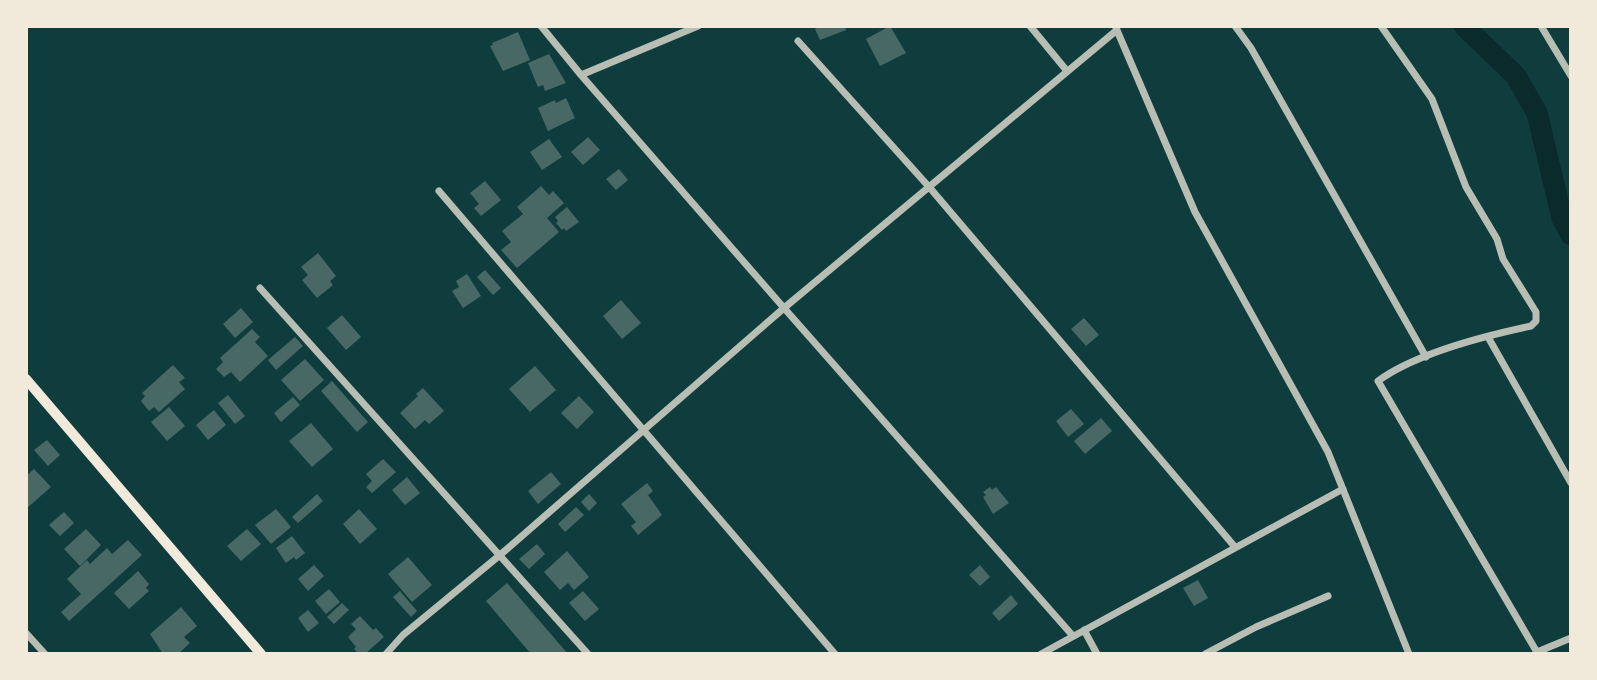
<svg xmlns="http://www.w3.org/2000/svg" width="1597" height="680" viewBox="0 0 1597 680" font-family="Barlow,sans-serif">
	<rect width="100%" height="100%" fill="#0f3d3e"/>
	<g fill="none" stroke-linecap="round" stroke-linejoin="round">
		<path stroke="#0a2a2b" stroke-width="21" d="M1464 26 1516 76 1537 113 1562 218 1571 235"/>
	</g>
	<path fill="#486865" d="M821 26H845L846 30 820 40 815 29Z
		M890 26 906 53 880 66 866 39Z
		M518 32 530 60 503 71 490 46 493 45 492 43Z
		M549 54 566 83 545 91 543 85 538 87 528 63Z
		M566 98 575 118 548 131 538 108 555 100 556 103Z
		M588 137 600 150 583 165 571 152Z
		M549 139 562 157 542 170 530 152Z
		M619 169 628 180 616 190 606 179Z
		M485 181 501 200 481 216 474 208 479 204 470 193Z
		M541 186 549 195 553 191 564 203 547 218 559 232 517 268 501 250 511 242 502 231 523 214 517 207Z
		M567 207 579 222 566 231 564 228 562 230 556 223 558 221 555 217Z
		M318 253 336 276 330 281 333 285 317 298 302 280 308 275 301 267Z
		M485 270 501 288 493 295 477 277Z
		M467 274 481 296 463 308 452 291 459 287 456 281Z
		M621 300 641 323 622 339 603 316Z
		M241 308 253 322 235 338 223 324Z
		M342 315 361 337 346 350 327 328Z
		M1084 318 1099 335 1086 346 1071 329Z
		M252 329 260 337 255 342 268 356 240 382 231 372 224 377 216 369 223 362 220 358Z
		M295 337 303 346 276 370 268 360Z
		M305 359 324 380 300 401 281 380Z
		M173 365 185 378 179 382 185 389 159 412 154 407 149 411 141 401 145 396 142 393Z
		M535 366 556 390 530 412 509 389Z
		M332 381 368 422 357 432 321 391Z
		M423 388 444 411 429 424 425 420 415 429 400 413 418 396 416 394Z
		M228 395 245 416 235 424 218 403Z
		M579 396 594 412 577 429 561 413Z
		M293 397 300 405 281 422 274 413Z
		M169 407 185 426 167 441 151 422Z
		M1071 409 1084 424 1068 437 1056 421Z
		M214 410 226 425 208 440 196 425Z
		M1101 418 1112 431 1085 454 1074 441Z
		M311 423 333 449 312 467 289 441Z
		M47 440 60 455 48 466 34 450Z
		M383 459 396 472 372 493 366 487 372 481 366 474Z
		M34 469 51 487 26 509V476Z
		M551 472 561 484 538 504 528 491Z
		M407 477 420 493 405 505 392 490Z
		M647 483 653 491 648 495 662 515 638 535 631 526 636 522 621 504Z
		M990 487 992 490 996 487 1009 503 993 514 983 497 986 495 983 492Z
		M317 494 323 501 298 523 292 517Z
		M589 494 597 503 589 511 581 502Z
		M576 507 584 515 565 532 558 524Z
		M276 509 291 527 271 544 255 525Z
		M359 509 377 529 360 544 343 524Z
		M64 512 74 523 60 536 49 525Z
		M86 529 101 545 80 566 64 549Z
		M247 529 261 544 241 561 227 546Z
		M292 536 305 553 296 560 294 557 286 563 276 548Z
		M128 540 142 555 69 621 61 612 81 594 67 579 87 560 90 564 107 548 112 554Z
		M537 544 545 554 529 569 519 559Z
		M567 551 589 577 574 590 568 583 560 590 544 572Z
		M408 557 432 585 412 602 388 574Z
		M314 565 324 576 308 591 298 579Z
		M980 565 990 577 980 586 969 575Z
		M138 571 149 584 146 588 149 591 129 609 114 593Z
		M1198 580 1208 598 1194 606 1183 588Z
		M507 583 568 654H531L486 601Z
		M329 589 340 602 326 614 315 601Z
		M400 591 417 611 411 617 393 597Z
		M583 591 599 609 585 621 569 603Z
		M1011 595 1018 604 999 621 992 613Z
		M342 603 349 610 334 624 327 617Z
		M181 607 197 626 184 637 190 643 178 654H163L150 634Z
		M308 610 319 623 308 632 298 618Z
		M360 616 373 630 376 628 384 637 365 654H359L354 649 356 647 348 637 356 629 351 624Z"/>
	<g fill="none" stroke-linecap="round" stroke-linejoin="round">
		<path stroke="#b8beb3" stroke-width="7" d="M541 26 581 75 784 308 1073 636
			M1030 26 1067 71
			M1235 26 1251 48 1426 357
			M1381 26 1432 99 1466 187 1497 239 1503 259 1536 312V321L1531 326C1484 336 1416 353 1378 381L1538 654
			M1541 26 1571 76
			M1116 28 1195 212 1328 452 1409 654
			M798 41 930 188 1235 547
			M581 75 698 26
			M439 191 835 654
			M260 288 588 654
			M1488 337 1571 483
			M1084 630 1097 654
			M26 633 45 654
			M1537 652 1571 638
			M386 654 403 635 500 555 784 308 1117 30
			M1041 654 1343 489
			M1205 654 1256 627 1328 596"/>
		<path stroke="#f1e9da" stroke-width="10" d="M26 379 261 654"/>
	</g>
	<rect width="1597" height="680" fill="none" stroke="#f1e9da" stroke-width="56"/>
</svg>
